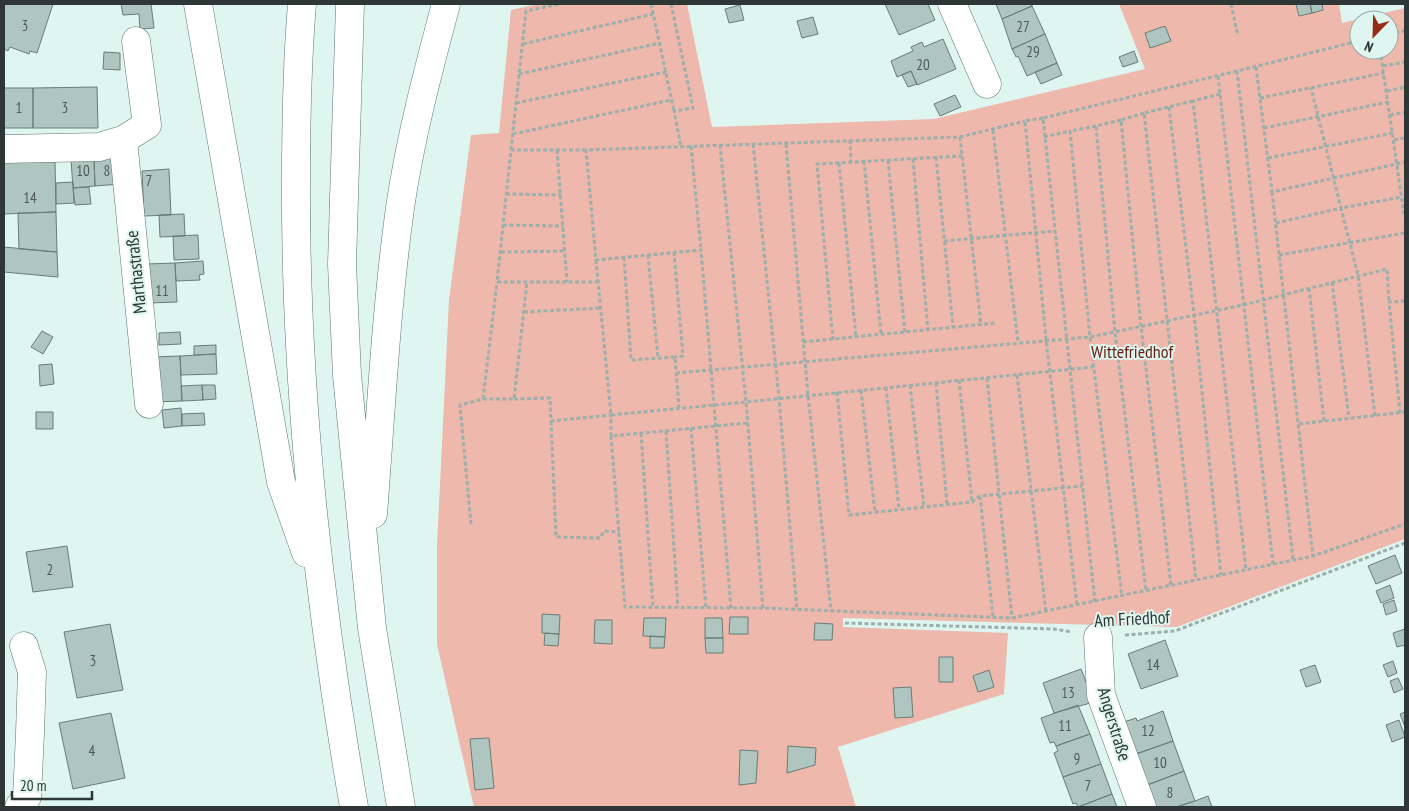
<svg xmlns="http://www.w3.org/2000/svg" width="1409" height="811" viewBox="0 0 1409 811" font-family="'PT Sans Narrow',sans-serif">
	<rect width="100%" height="100%" fill="#def6ef"/>
	<path fill="#eeb8ac" fill-rule="evenodd" d="M538 4H687L712 127 934 119 1145 69 1119 4H1339L1342 23 1405 8V539L1177 627 843 618V627L1008 633 1004 694 838 747 856 807H474L437 644V546L449 300 471 135 499 133 511 10ZM1359 20H1389V50H1359Z"/>
	<path fill="#afc6c0" stroke="#677d77" d="M4 4H53L37 53 30 51 29 54 10 47 8 51 4 49Z
		M121 4H151L154 28 140 29 139 14 123 15Z
		M885 4H928L935 20 899 35Z
		M996 4H1032V6L1002 19Z
		M1296 4H1310L1312 13 1299 16Z
		M1310 4H1322L1323 10 1312 13Z
		M740 5 744 20 729 23 725 9Z
		M1032 6 1045 34 1012 49 1002 19Z
		M813 17 818 34 802 38 797 21Z
		M1165 26 1171 41 1150 48 1145 33Z
		M1045 34 1057 63 1027 76 1018 56 1016 57 1012 49Z
		M943 39 956 69 917 85 911 71 897 77 891 61 913 51 911 47 922 42 924 47Z
		M1134 51 1138 62 1123 67 1119 57Z
		M104 52 120 53V70L103 69Z
		M1057 63 1062 75 1041 84 1035 72Z
		M911 71 917 84 908 87 902 75Z
		M97 87 98 128H33V88Z
		M4 88H33V128H4Z
		M955 95 961 107 940 116 934 104Z
		M119 156 121 184 95 186 94 158Z
		M94 158 95 186 73 188 71 160Z
		M55 161 56 212 4 214V162Z
		M169 169 171 215 144 216 142 171Z
		M73 182 74 203 56 204V183Z
		M89 187 91 204 75 205 73 188Z
		M56 212 57 252 19 249 18 213Z
		M184 214 185 236 160 237 159 215Z
		M198 235 199 259 174 260 173 236Z
		M4 247 57 252 58 277 4 272Z
		M203 261 204 274 199 275 200 280 176 281 175 263Z
		M175 263 177 302 149 303 147 264Z
		M42 331 53 337 43 354 31 347Z
		M180 332 181 344 159 345V333Z
		M216 345V354L194 355V346Z
		M216 354 217 374 181 375 180 356Z
		M180 356 182 401 154 402 152 357Z
		M52 364 54 384 40 386 39 365Z
		M202 385H215L216 399 203 400Z
		M202 385 203 400 182 401 181 386Z
		M181 408 182 426 164 428 162 410Z
		M36 412H53V429H36Z
		M204 413 205 425 182 426V414Z
		M67 546 73 587 33 592 26 552Z
		M1395 555 1402 573 1376 584 1368 566Z
		M1390 585 1394 598 1381 603 1376 591Z
		M1394 600 1397 611 1386 615 1383 604Z
		M542 614 560 615 559 634 542 633Z
		M730 617H748V634H729Z
		M644 618H666L665 637 643 636Z
		M705 618H722L723 638H705Z
		M595 620H612V644L594 643Z
		M815 623 833 624 832 640H814Z
		M110 624 123 690 77 698 64 632Z
		M1405 629V645L1397 647 1393 633Z
		M545 633 559 634 558 646 544 645Z
		M650 636 665 637 664 648H650Z
		M705 638H723V653H706Z
		M1165 640 1178 676 1141 689 1128 654Z
		M939 657H953V682H939Z
		M1393 661 1397 673 1388 677 1383 665Z
		M1315 665 1321 682 1306 687 1300 670Z
		M1081 669 1094 702 1054 713 1043 683Z
		M989 670 994 687 978 692 973 676Z
		M1398 678 1403 689 1394 693 1390 681Z
		M911 687 913 717 895 718 893 688Z
		M1078 705 1090 734 1056 746 1054 742 1050 743 1041 718Z
		M1163 711 1173 741 1136 754 1124 722 1136 718 1137 721Z
		M1405 712V727L1400 714Z
		M111 713 125 778 73 789 59 723Z
		M1399 720 1405 737 1392 742 1386 725Z
		M1090 734 1101 764 1063 777 1054 753 1058 751 1056 746Z
		M489 738 494 788 475 790 470 739Z
		M1173 741 1184 771 1147 785 1136 754Z
		M788 746 816 748 815 765 787 773Z
		M740 750 758 751 756 783 739 785Z
		M1101 764 1112 794 1078 807 1076 803 1073 804 1063 777Z
		M1184 771 1195 801 1176 807H1153L1145 786Z
		M1112 794 1117 807H1078Z
		M1208 796 1212 807H1176L1195 801Z"/>
	<g fill="none" stroke-linecap="round" stroke-linejoin="round">
		<defs>
			<path id="minor" d="M952 4 987 84
				M123 140 149 404
				M4 149 99 147 123 140 147 125 136 41
				M1098 637 1101 695 1142 807
				M19 807 27 797 30 733 32 672 24 646"/>
			<path id="highway" d="M198 4 281 482 306 553
				M302 4C297 63 296 123 296 182 295 392 318 600 354 807
				M350 4 342 264 347 375 372 628 401 807
				M373 514C381 412 386 309 400 208 410 139 428 71 446 4"/>
		</defs>
		<use href="#minor" stroke="#5f746e" stroke-width="29"/>
		<use href="#highway" stroke="#5f746e" stroke-width="29"/>
		<path stroke="#9cafaa" stroke-width="3" stroke-dasharray="4 2.5" stroke-linecap="butt" d="M651 4 674 111
			M671 4 693 108 674 111 681 147
			M1231 4 1238 36
			M1389 34 1405 31
			M523 44 653 14
			M1380 50 1404 214
			M1383 66 1405 62
			M1256 67 1272 192 1405 162
			M519 74 660 43
			M1218 76 1273 564
			M1387 91 1405 87
			M1220 94 1193 101 1246 570
			M1260 98 1384 73
			M1193 101 1144 113 1196 580
			M516 103 666 72
			M1169 107 1194 314 1221 575
			M1144 113 1121 120 1141 326 1171 586
			M1390 115 1405 112
			M1043 118 1025 121 1046 339 1077 606
			M1121 120 1096 126 1115 332 1146 591
			M1096 126 1070 131 1090 337 1122 597
			M1264 128 1388 102
			M993 130 1018 342
			M513 134 671 100
			M960 137 981 325
			M1044 137 1070 131
			M850 140 851 162
			M1394 140 1405 138
			M753 144 779 398 797 610
			M786 144 808 395 831 611
			M691 146 701 250
			M511 150 526 11 560 4
			M557 150 567 282
			M586 150H511L497 282H598
			M936 157 953 327
			M1268 158 1393 133
			M913 159 928 331
			M888 160 905 333
			M864 161 881 334
			M839 163 856 337
			M1272 192 1313 556
			M506 194 561 195
			M1276 223 1341 208 1311 88
			M503 225 563 226
			M944 241 1054 231
			M501 252 565 251
			M674 252 683 356 675 357
			M648 255 658 358
			M1279 255 1405 233
			M624 257 631 360 675 357 679 408
			M596 260 611 415 746 402 720 145
			M1332 282 1349 418
			M1309 288 1324 421
			M524 312 601 308
			M833 340 817 164 962 156
			M803 342 995 323
			M676 373 1090 337 1243 305 1387 269 1389 302
			M1017 375 1046 612
			M987 378 1012 618
			M959 380 972 501
			M936 383 947 504
			M910 385 924 507
			M886 387 899 509
			M861 390 875 512
			M837 392 849 515 972 502 980 496 1082 486
			M483 399 497 282
			M514 399 550 398 551 421 611 415V436
			M1400 413 1389 302 1405 301
			M1375 416 1358 275 1341 208 1402 197
			M551 421 556 537 600 538 604 531 619 532
			M747 423 611 436 625 607 763 608 1012 618 1313 556 1405 524
			M1299 424 1405 412
			M691 428 706 608
			M666 431 678 607
			M641 433 653 607
			M980 496 993 617
			M471 524 460 405 483 399H514L527 282
			M1293 559 1237 71 1359 41
			M1095 602 1043 118 1237 71
			M731 608 701 250 596 260 586 150 960 137 1025 121
			M763 608 746 402 1093 367
			M845 623 1054 629 1072 632
			M1125 635 1175 631 1405 543"/>
		<use href="#minor" stroke="#fff" stroke-width="28"/>
		<use href="#highway" stroke="#fff" stroke-width="28"/>
	</g>
	<g text-anchor="middle" stroke-width="4" stroke-linejoin="round" paint-order="stroke">
		<g font-size="15" fill="#4e5b58">
			<text x="25" y="31">3</text>
			<text x="1023" y="32">27</text>
			<text x="1033" y="57">29</text>
			<text x="923" y="70">20</text>
			<text x="19" y="113">1</text>
			<text x="65" y="113">3</text>
			<text x="83" y="176">10</text>
			<text x="107" y="176">8</text>
			<text x="149" y="186">7</text>
			<text x="30" y="203">14</text>
			<text x="162" y="296">11</text>
			<text x="50" y="575">2</text>
			<text x="93" y="666">3</text>
			<text x="1153" y="670">14</text>
			<text x="1068" y="698">13</text>
			<text x="1065" y="731">11</text>
			<text x="1148" y="736">12</text>
			<text x="92" y="756">4</text>
			<text x="1077" y="764">9</text>
			<text x="1160" y="768">10</text>
			<text x="1088" y="791">7</text>
			<text x="1170" y="798">8</text>
		</g>
		<g font-size="18" fill="#2e3735" stroke="#def6ef">
			<text transform="translate(136 272) rotate(-96)" y="6">Marthastraße</text>
			<text transform="translate(1132 619) rotate(-3)" y="6">Am Friedhof</text>
			<text transform="translate(1114 724) rotate(73)" y="6">Angerstraße</text>
		</g>
		<g font-size="18" fill="#631f13" stroke="#def6ef">
			<text x="1132" y="358">Wittefriedhof</text>
		</g>
	</g>
	<rect width="1409" height="811" fill="none" stroke="#2e3735" stroke-width="10"/>
	<g transform="translate(1374 35) rotate(203)"><circle r="24" fill="#def6ef" stroke="#98aaa5"/>
	<path d="M0-4L9 19L0 12L-9 19Z" fill="#952c18"/>
	<text y="-8" font-size="14" font-weight="bold" text-anchor="middle" fill="#2e3735">N</text>
	</g>
	<path d="M12 791v8h80v-8" fill="none" stroke="#2e3735" stroke-width="2.5"/>
	<text x="20" y="791" font-size="15" fill="#2e3735" stroke="#def6ef" stroke-width="4" paint-order="stroke">20 m</text>
</svg>
